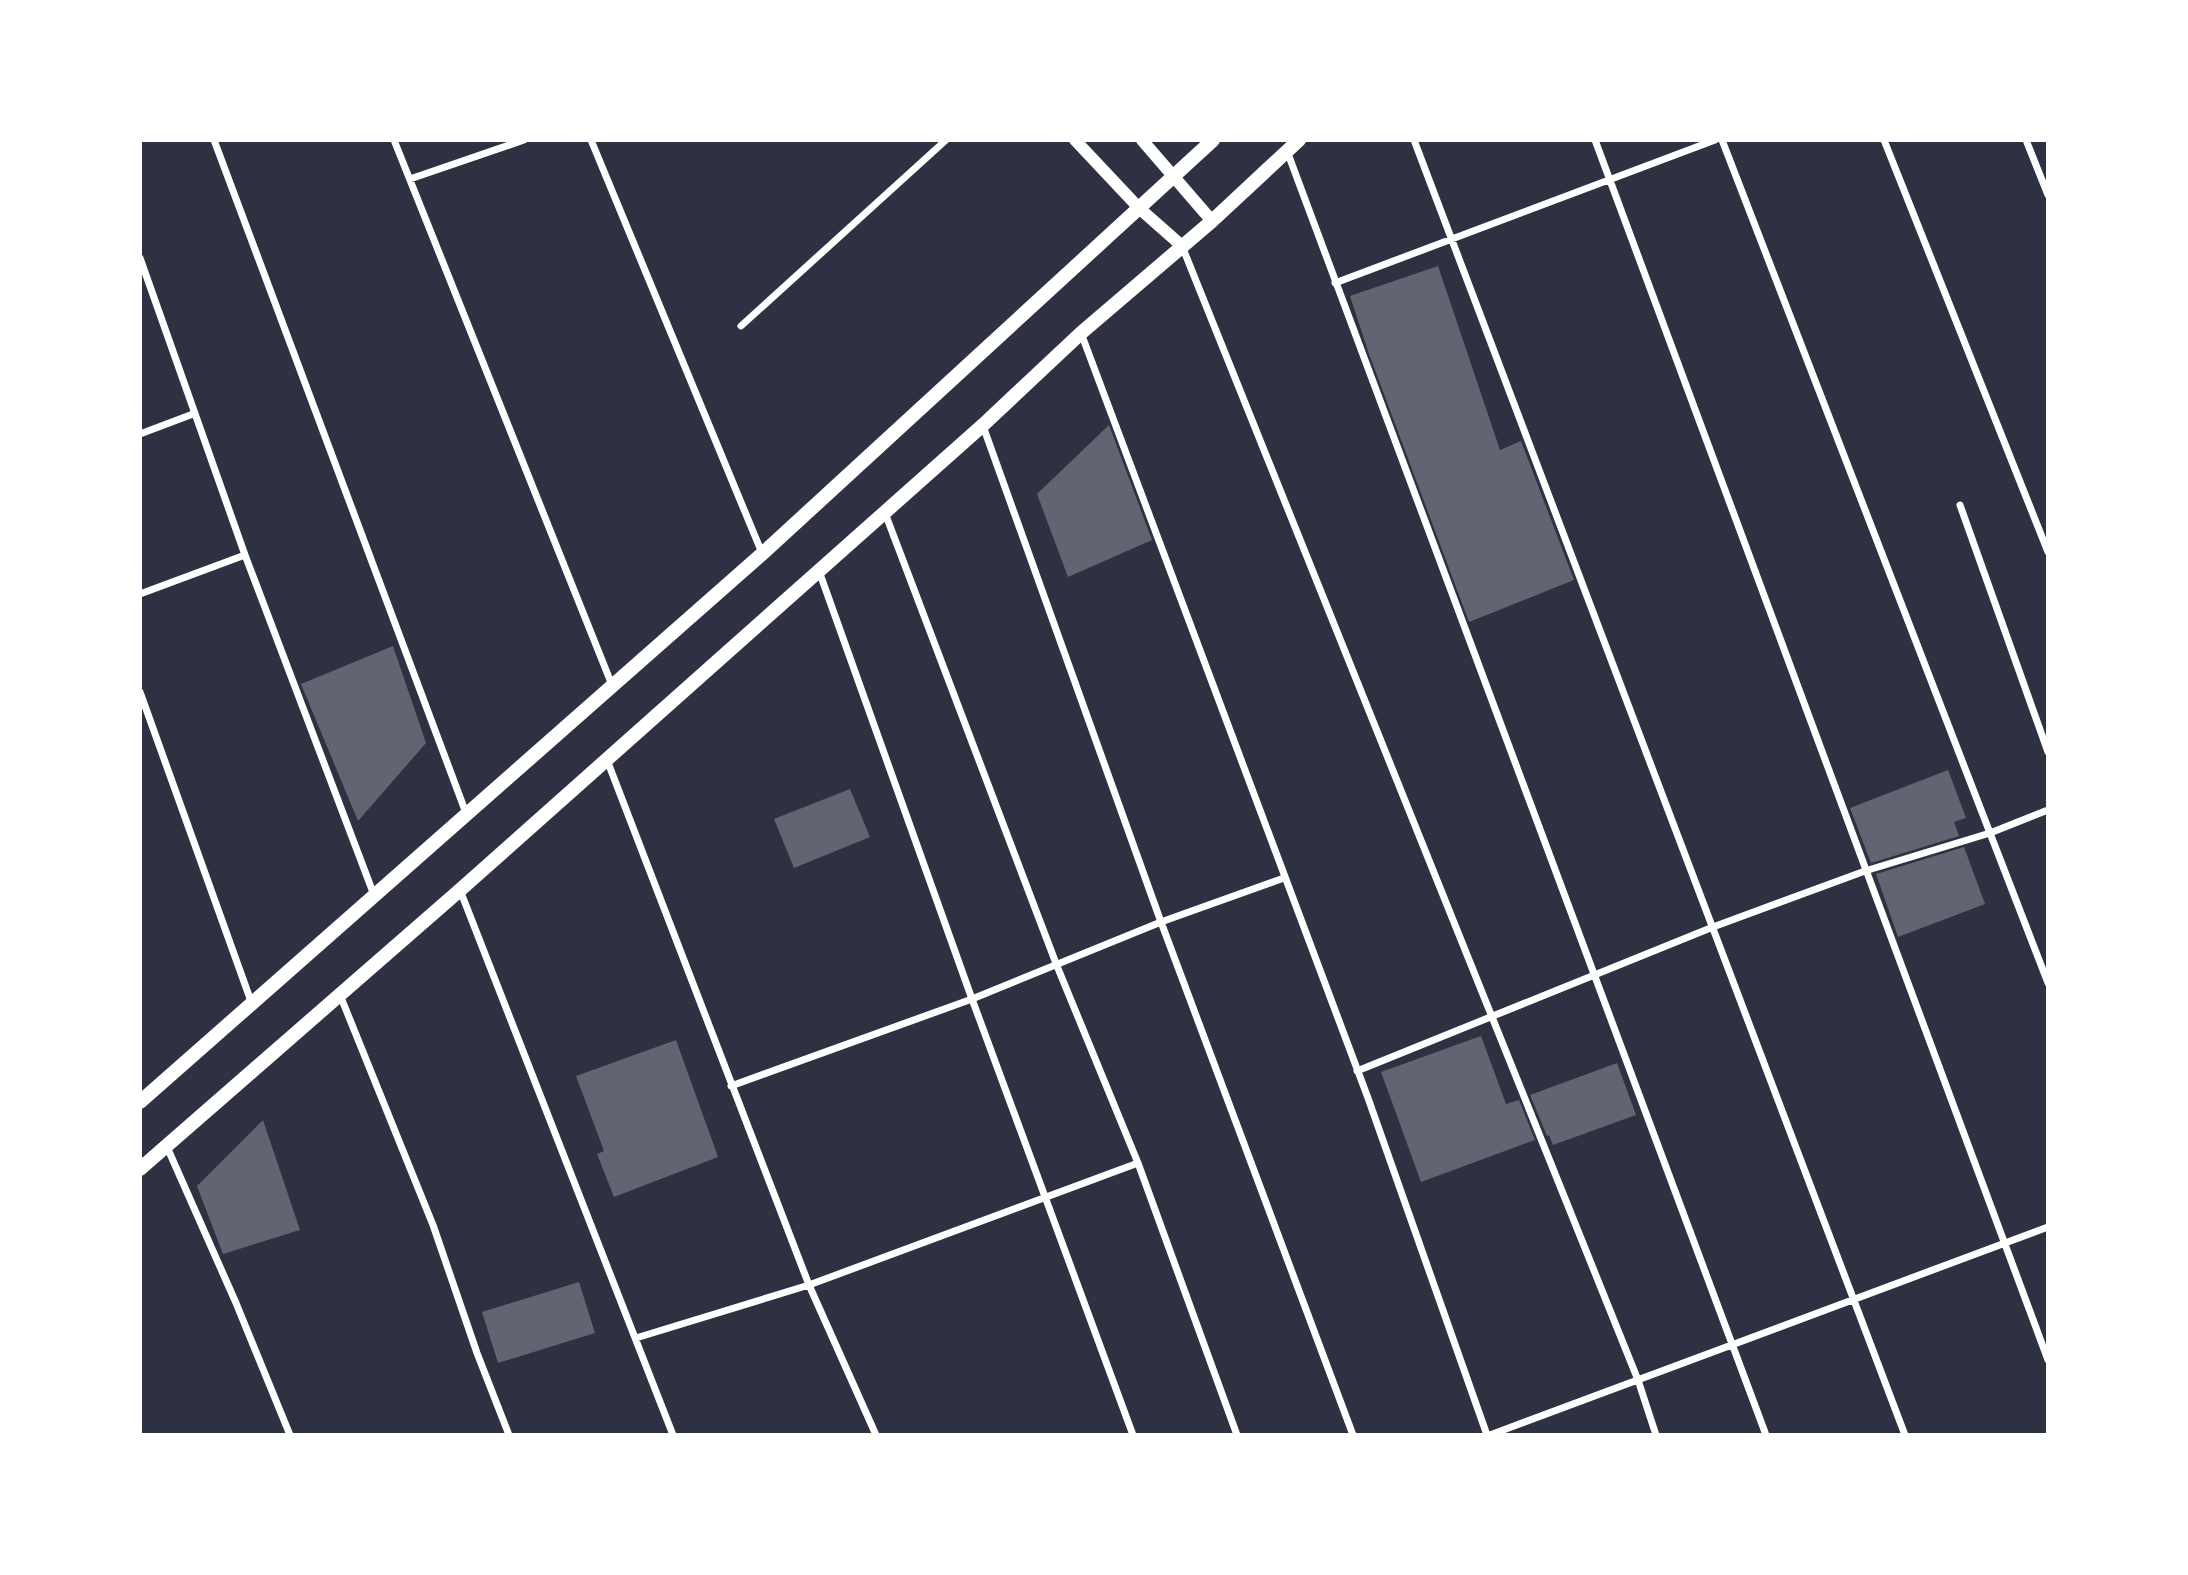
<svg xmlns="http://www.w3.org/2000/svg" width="2188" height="1575" viewBox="0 0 2188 1575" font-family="'Titillium Web',sans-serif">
	<rect width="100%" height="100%" fill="#2d3142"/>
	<path fill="#626471" d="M1438 266 1500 450 1521 441 1574 580 1469 622 1369 354 1350 296Z
		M1109 425 1152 540 1068 577 1037 494Z
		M393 646 426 743 358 821 301 684Z
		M1948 770 1966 818 1954 822 1959 836 1871 863 1850 808Z
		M850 789 870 837 794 868 774 819Z
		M1964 847 1985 904 1898 937 1876 874Z
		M1481 1036 1506 1104 1519 1100 1535 1140 1421 1182 1381 1072Z
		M676 1040 718 1157 614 1197 597 1154 604 1151 576 1076Z
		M1617 1063 1636 1115 1553 1145 1549 1135 1547 1136 1530 1095Z
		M263 1120 300 1230 223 1254 197 1186Z
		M579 1282 595 1333 498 1363 482 1312Z"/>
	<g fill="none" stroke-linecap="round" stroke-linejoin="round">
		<path stroke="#fff" stroke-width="7" d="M214 140 466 813
			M394 140 612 685
			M591 140 762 553
			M1414 140 1905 1435
			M1595 140 2048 1360
			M1722 140 2048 983
			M1884 140 2048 552
			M2026 140 2048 195
			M1287 151 1766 1435
			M410 179 524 140
			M1182 246 1638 1380 1656 1435
			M140 258 245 555 374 895
			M1335 283 1715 140
			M741 326 946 140
			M1081 333 1368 1098 1487 1435
			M983 426 1161 922 1353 1435
			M140 434 193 414
			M1960 505 2048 752
			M885 513 1057 966 1138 1163 1237 1435
			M819 571 972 999 1133 1435
			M140 594 245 555
			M140 692 252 1004
			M607 760 809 1285 876 1435
			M460 890 673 1435
			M340 995 433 1225 477 1353 509 1435
			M1357 1071 1713 927 1865 871 1990 833 2048 810
			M731 1086 972 999 1161 922 1284 878
			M167 1147 236 1303 290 1435
			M636 1338 809 1285 1138 1163
			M1490 1435 2048 1227"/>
		<path stroke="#fff" stroke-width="12" d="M1075 140 1139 208 1182 246
			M1142 140 1212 221"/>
		<path stroke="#fff" stroke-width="14" d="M140 1102 762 554 1213 140
			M140 1169 460 890 983 425 1081 333 1212 221 1299 140"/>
	</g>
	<rect width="2188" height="1575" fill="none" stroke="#ffffff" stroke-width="284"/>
</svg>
